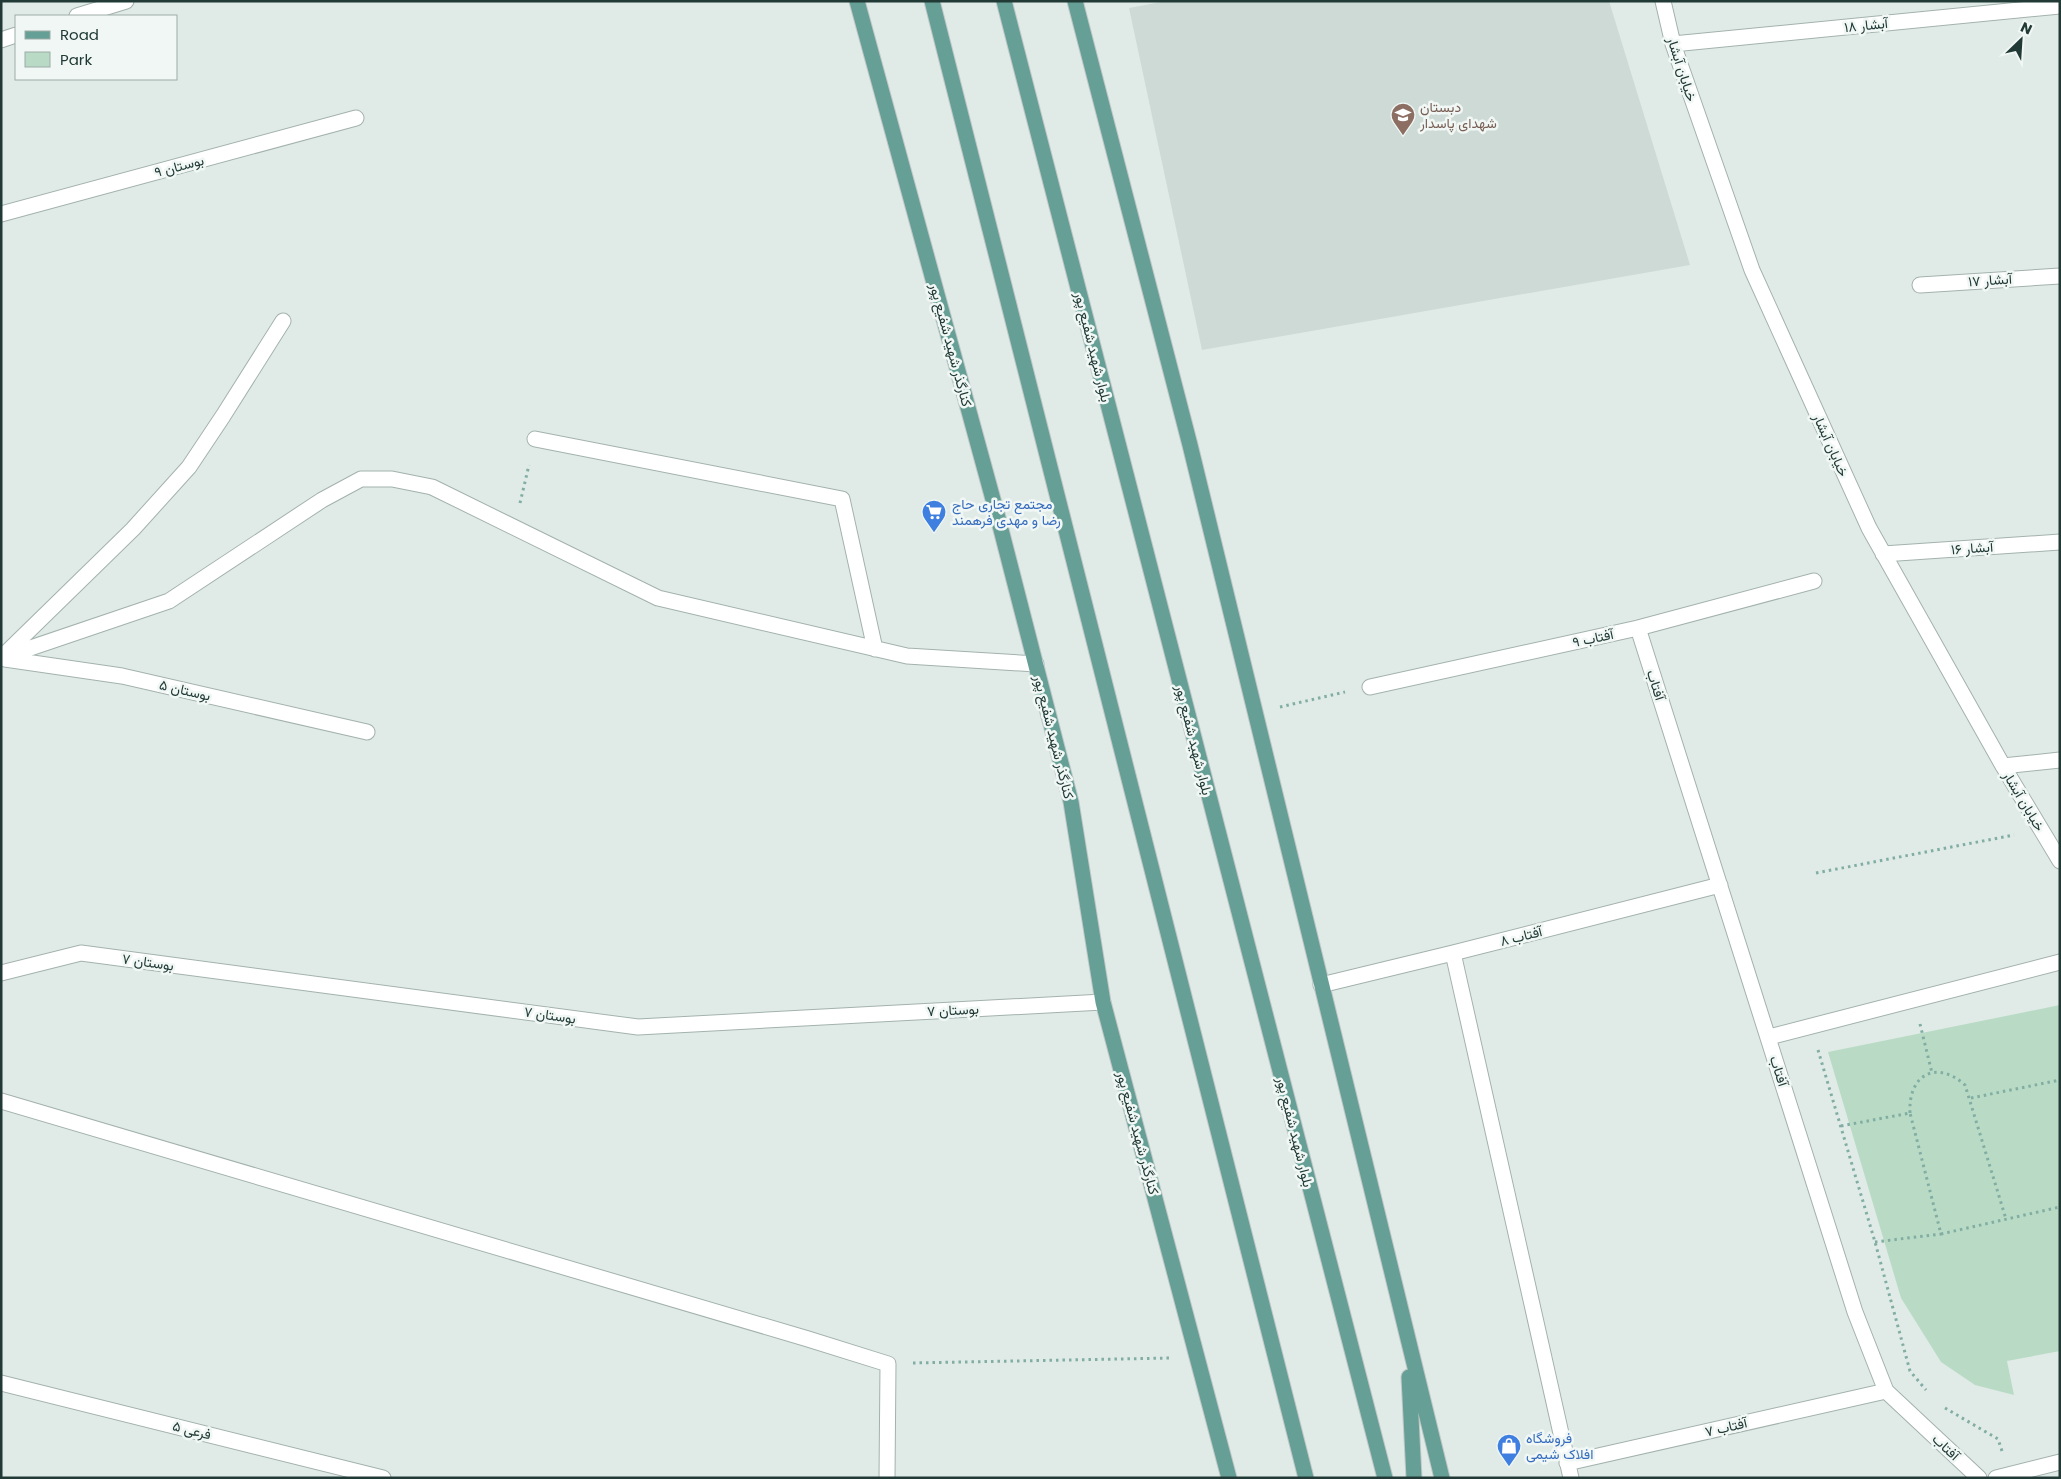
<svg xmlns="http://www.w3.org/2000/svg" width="2061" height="1479" viewBox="0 0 2061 1479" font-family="Poppins,Vazirmatn,sans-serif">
	<rect width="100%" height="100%" fill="#e0ebe7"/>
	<path fill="#cedad6" d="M1166 1H1609L1690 265 1202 350 1129 8Z"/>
	<path fill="#b9dbc5" d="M2060 1005V1351L2007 1361 2014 1395 1975 1385 1941 1362 1901 1298 1828 1052Z"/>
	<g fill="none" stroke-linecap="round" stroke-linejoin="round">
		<defs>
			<path id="minor" d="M1663 1 1673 44 1752 270 1869 528 2003 766 2060 861
				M77 16 126 1
				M1 40 16 35
				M1673 44 2060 6
				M1 214 356 118
				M1920 285 2060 276
				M535 439 842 499 875 649
				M1883 554 2060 542
				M1638 628 1855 1312 1886 1391 1979 1478
				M4 655 133 529 189 467 223 416 283 321
				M1 658 169 601 322 500 361 479H392L432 487 658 598 907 656 1036 664
				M5 659 122 676 367 732
				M1370 687 1638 628 1814 581
				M2003 766 2060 760
				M1453 953 1571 1478
				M1 973 81 953 638 1027 1103 1002
				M1321 985 1453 953 1720 885
				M1769 1037 2060 962
				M1 1101 808 1339 888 1364 887 1478
				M1 1383 383 1478
				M1567 1463 1886 1391
				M1996 1478 2060 1462"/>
			<path id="major" d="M857 1 997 514 1071 802 1103 1002 1229 1478
				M932 1 1306 1478
				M1004 1 1385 1478
				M1075 1 1190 445 1442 1478
				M1409 1377 1414 1478"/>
		</defs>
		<use href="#minor" stroke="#a3b2ae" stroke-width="17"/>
		<use href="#major" stroke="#c1c8c7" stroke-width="17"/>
		<path stroke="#81ada3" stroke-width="3" stroke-dasharray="2.5 4" stroke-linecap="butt" d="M520 503 529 465
			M1280 707 1345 692
			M1816 873 2014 835
			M1920 1024 1932 1073
			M1818 1050 1875 1242 1910 1371 1926 1390
			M1971 1098 2060 1080
			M1910 1113C1908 1075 1936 1059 1965 1085L2006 1219
			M1841 1126 1910 1113 1941 1234 2060 1207
			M1875 1242 1941 1234
			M913 1363 1169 1358
			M1945 1408 1998 1439 2002 1451"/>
		<use href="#minor" stroke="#fff" stroke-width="15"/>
		<use href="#major" stroke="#669f95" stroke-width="15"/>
	</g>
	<defs>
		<symbol id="school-pin" viewBox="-11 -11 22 30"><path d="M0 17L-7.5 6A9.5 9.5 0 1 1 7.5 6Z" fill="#8d6e63" stroke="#f0f7f4"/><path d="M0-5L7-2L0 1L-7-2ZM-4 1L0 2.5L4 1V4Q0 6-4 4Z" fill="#fff"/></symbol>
		<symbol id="supermarket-pin" viewBox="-11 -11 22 30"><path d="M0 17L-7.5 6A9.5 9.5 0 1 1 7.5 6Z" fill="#3f7fe0" stroke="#f0f7f4"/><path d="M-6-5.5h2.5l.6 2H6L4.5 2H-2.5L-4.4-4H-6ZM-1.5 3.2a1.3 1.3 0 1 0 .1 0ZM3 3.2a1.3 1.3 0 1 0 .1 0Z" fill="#fff"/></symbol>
		<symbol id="shop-pin" viewBox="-11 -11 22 30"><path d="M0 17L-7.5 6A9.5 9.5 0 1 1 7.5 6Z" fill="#3f7fe0" stroke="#f0f7f4"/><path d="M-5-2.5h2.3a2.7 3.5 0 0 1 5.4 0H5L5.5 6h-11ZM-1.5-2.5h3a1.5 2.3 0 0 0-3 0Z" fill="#fff"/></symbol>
	</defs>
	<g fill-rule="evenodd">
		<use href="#school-pin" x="1389" y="101" width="28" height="38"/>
		<use href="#supermarket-pin" x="920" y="498" width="28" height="38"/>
		<use href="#shop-pin" x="1495" y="1432" width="28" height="38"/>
	</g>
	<g text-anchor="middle" stroke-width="5" stroke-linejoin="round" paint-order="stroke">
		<g font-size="14" fill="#213a36" stroke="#f0f7f4">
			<text transform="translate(1866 25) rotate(-6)" y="5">آبشار ۱۸</text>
			<text transform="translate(1682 69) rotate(72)" y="5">خیابان آبشار</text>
			<text transform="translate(179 166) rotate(-15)" y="5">بوستان ۹</text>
			<text transform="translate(1990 280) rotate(-4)" y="5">آبشار ۱۷</text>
			<text transform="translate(951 345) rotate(75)" y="5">کنارگذر شهید شفیع پور</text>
			<text transform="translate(1093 347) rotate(76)" y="5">بلوار شهید شفیع پور</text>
			<text transform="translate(1831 445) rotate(66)" y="5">خیابان آبشار</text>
			<text transform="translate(1972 548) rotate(-4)" y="5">آبشار ۱۶</text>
			<text transform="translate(1593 638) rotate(-12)" y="5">آفتاب ۹</text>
			<text transform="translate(1656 685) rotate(72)" y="5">آفتاب</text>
			<text transform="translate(185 690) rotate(13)" y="5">بوستان ۵</text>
			<text transform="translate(1054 737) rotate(76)" y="5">کنارگذر شهید شفیع پور</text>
			<text transform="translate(1194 740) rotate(76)" y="5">بلوار شهید شفیع پور</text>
			<text transform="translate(2024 801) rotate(59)" y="5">خیابان آبشار</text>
			<text transform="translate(1521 936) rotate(-14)" y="5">آفتاب ۸</text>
			<text transform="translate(148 962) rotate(8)" y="5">بوستان ۷</text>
			<text transform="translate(953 1010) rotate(-3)" y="5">بوستان ۷</text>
			<text transform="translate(550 1015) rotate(8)" y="5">بوستان ۷</text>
			<text transform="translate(1779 1071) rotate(72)" y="5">آفتاب</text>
			<text transform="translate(1295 1132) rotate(76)" y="5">بلوار شهید شفیع پور</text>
			<text transform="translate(1138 1133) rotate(75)" y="5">کنارگذر شهید شفیع پور</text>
			<text transform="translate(1726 1427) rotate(-13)" y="5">آفتاب ۷</text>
			<text transform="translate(192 1430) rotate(14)" y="5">فرعی ۵</text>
			<text transform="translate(1946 1447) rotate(43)" y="5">آفتاب</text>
		</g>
		<g font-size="14" fill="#785e54" stroke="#f0f7f4" text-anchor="start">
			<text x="1420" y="112">دبستان<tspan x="1420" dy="16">شهدای پاسدار</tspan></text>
		</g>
		<g font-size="14" fill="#366cbe" stroke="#f0f7f4" text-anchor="start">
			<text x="952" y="509">مجتمع تجاری حاج<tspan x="952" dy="16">رضا و مهدی فرهمند</tspan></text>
			<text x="1526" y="1443">فروشگاه<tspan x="1526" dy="16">افلاک شیمی</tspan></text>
		</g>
	</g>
	<rect width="2061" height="1479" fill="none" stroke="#213a36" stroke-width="5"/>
	<rect x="15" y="15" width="162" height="65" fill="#f0f7f4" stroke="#9daba8"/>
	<rect x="25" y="31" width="25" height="8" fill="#669f95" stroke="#9daba8"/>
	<text x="60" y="40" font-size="15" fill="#213a36">Road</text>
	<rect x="25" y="52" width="25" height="15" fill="#b9dbc5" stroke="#9daba8"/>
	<text x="60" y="65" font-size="15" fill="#213a36">Park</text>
	<g transform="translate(2021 40) rotate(25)" stroke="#f0f7f4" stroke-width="4" paint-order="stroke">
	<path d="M0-4L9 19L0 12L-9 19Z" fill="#213a36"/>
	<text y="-8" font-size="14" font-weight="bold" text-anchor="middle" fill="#213a36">N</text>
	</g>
</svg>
